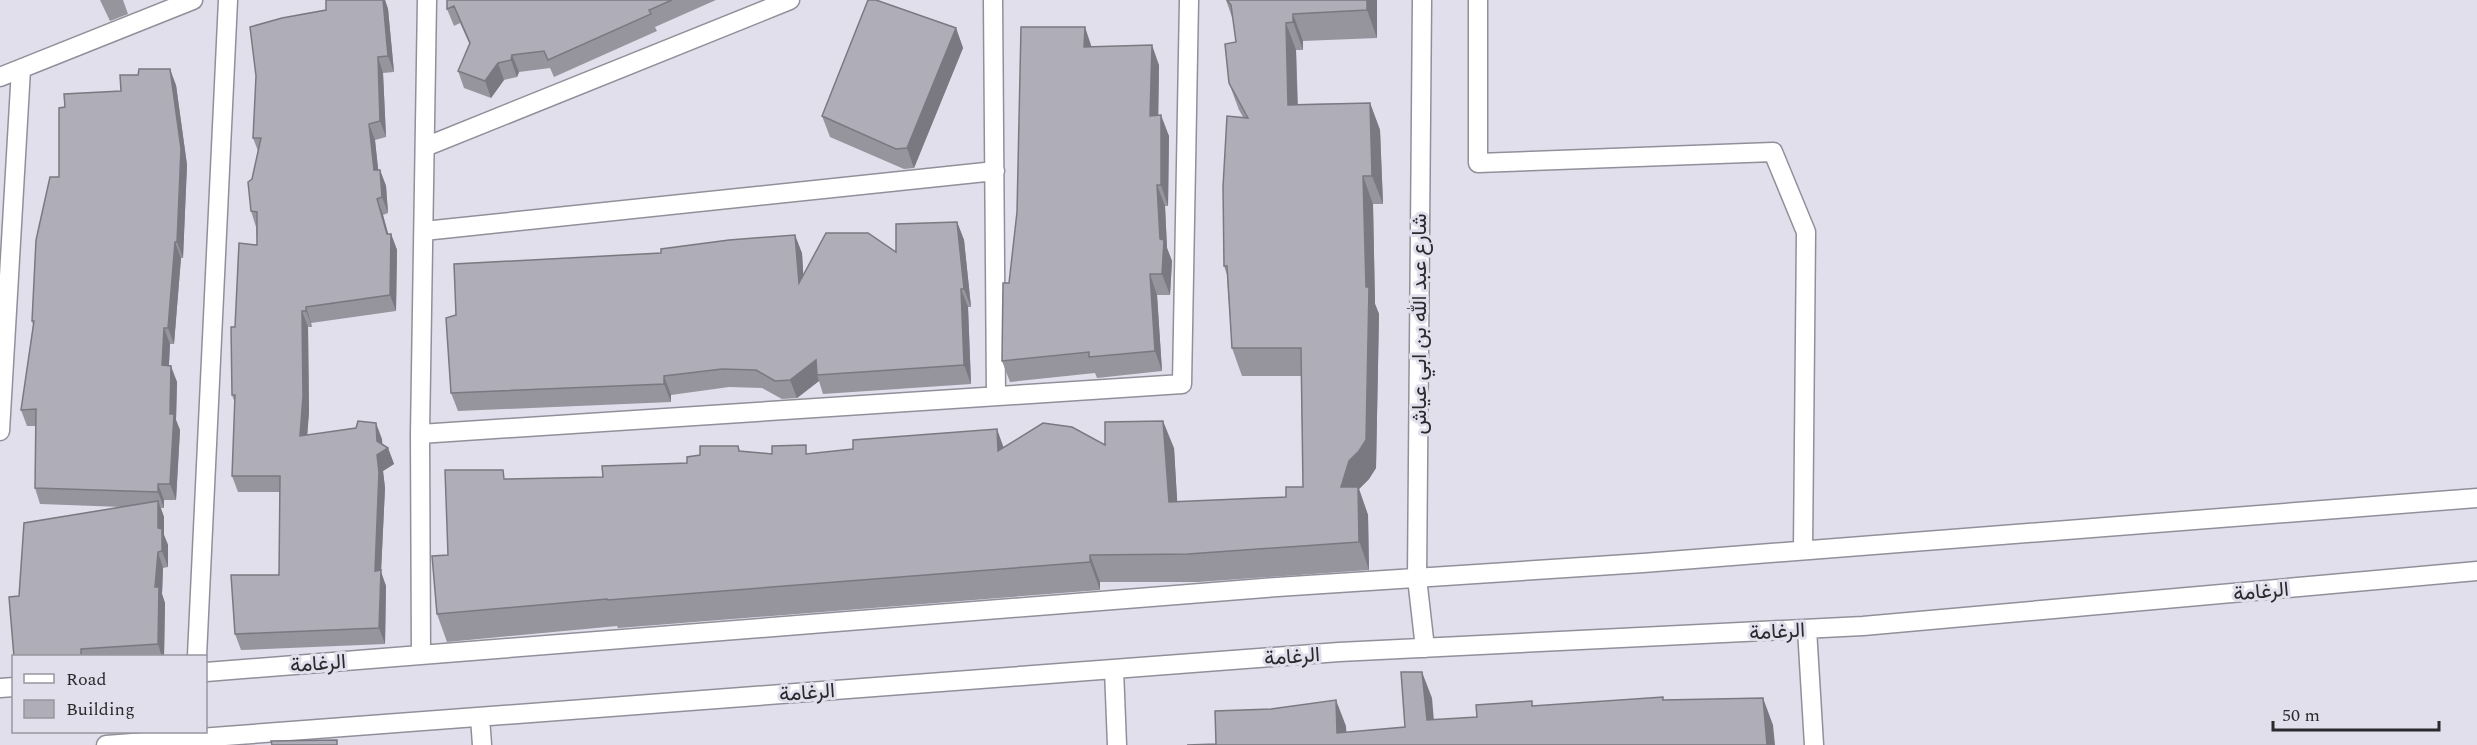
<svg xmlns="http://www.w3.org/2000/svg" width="2477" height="745" viewBox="0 0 2477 745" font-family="Spectral,Vazirmatn,serif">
	<rect width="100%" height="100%" fill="#e1dfeb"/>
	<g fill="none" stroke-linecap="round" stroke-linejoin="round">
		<defs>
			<path id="street" d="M993 0 996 396
				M1422 0 1417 578 1425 648
				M1478 0V163L1773 152 1806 232 1803 549
				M0 77 193 0
				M425 147 790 0
				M424 231 995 171
				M0 431 21 69
				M420 434 1182 384 1189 0
				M1807 629 1814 745
				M421 655 420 434 427 0
				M197 656 228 0
				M1114 669 1117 745
				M206 672 1277 587 1643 563 2477 498
				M0 688 14 687
				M480 717 482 745
				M106 745 1339 652 1863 626 2477 571"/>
		</defs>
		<use href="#street" stroke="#928f9a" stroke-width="21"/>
		<use href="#street" stroke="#fff" stroke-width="18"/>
	</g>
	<path fill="#96959e" d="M100 0H123L128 14 110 21Z
		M326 0H385L388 9 394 72 383 73 386 137 375 140 378 170H380L386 186 388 213 383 215 388 234H391L397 250 396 311 311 323 312 327H308L309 412 307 435 382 439V444L388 448 394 464 383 471 385 488 381 572 386 586 385 644 241 650 235 634 279 575 280 492H238L232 476 235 403 232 395 235 327 257 245 256 227 251 211 252 179 258 151 253 138 326 10Z
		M447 0H716L655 27 657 31 554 77 550 68 519 72 517 77 504 80 491 98 464 88 458 71 470 45 460 23 454 26 447 9Z
		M1226 0H1377V38L1303 41V50H1296L1298 104 1370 103 1380 130 1383 204H1373L1375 304 1379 314 1376 468 1369 479 1359 489 1368 515 1369 570 1198 582H1100V590L618 628 617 626 447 642 437 614 448 555 507 479 603 477 687 463 738 446 740 451 772 454H809L1105 445 1174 448 1177 502 1286 497 1303 487 1301 376H1242L1232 348 1227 275 1224 266 1243 117 1239 110 1229 83 1236 42 1233 20Z
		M956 28 963 48 914 168 904 169 830 137 822 116Z
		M1092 47 1159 65 1158 116 1169 136 1168 206H1165L1167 248 1172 261 1170 295H1157L1162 371 1097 378 1095 373 1010 382 1002 361 1009 283Z
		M176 85 187 165 183 258H181L174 344H170L169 365 177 382 176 420 180 430 176 500H164V508H161L164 517V535L168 545V567L163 568 162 594 165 603 164 657H14L19 596 122 507 40 504 35 488V426H27L21 410 33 325 32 321 59 177 65 107 121 91Z
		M957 222 964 240 971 307H968L971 384 823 394 819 381 797 398 782 399 762 388 729 387 671 395V402L458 411 451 393 802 253 803 274 896 252Z"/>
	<path fill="#7a7981" d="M383 0H385L388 9 394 72 388 56Z
		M1367 0H1377V38L1367 10Z
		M1293 14 1303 41V50L1293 22Z
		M1286 23 1296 50 1298 132 1288 105Z
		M1085 27 1092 48 1084 47Z
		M956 28 963 48 914 168 907 148Z
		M1152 45 1159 65 1158 137 1150 116Z
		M512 55 519 72 517 77 511 60Z
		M378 57 383 73 386 137 380 121Z
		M498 63 504 80 491 98 485 81Z
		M170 69 176 85 187 165 183 258 177 242Z
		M1370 103 1380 130 1383 204 1372 176Z
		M1161 115 1169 136 1168 206 1161 185Z
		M369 124 375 140 380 186 374 170Z
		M380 170 386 186 388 213 382 197Z
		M1363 176 1373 204 1375 304 1379 314 1376 468 1369 479 1359 489 1368 515 1369 570 1341 487 1366 287Z
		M1157 185 1165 206 1167 248 1172 261 1170 295 1162 274Z
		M377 199 383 215 391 244V234L397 250 396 311 390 295 387 234Z
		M957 222 964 240 971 307 964 289Z
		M795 235 802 253 805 301 799 283Z
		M175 242 181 258 174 344 168 328Z
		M1150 274 1157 295 1162 371 1155 351Z
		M961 289 968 307 971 384 964 365Z
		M306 307 311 323 312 327 306 311Z
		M302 311 308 327 309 412 306 452 300 436Z
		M164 328 170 344 168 381 162 365Z
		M816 360 817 375 819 381 797 398 790 380Z
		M171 366 177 382 176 420 180 430 176 500 170 484Z
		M664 376 671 395V402L664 384Z
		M1163 421 1174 448 1179 530 1169 502Z
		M376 423 382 439 383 451 388 448 394 464 383 471 385 488 381 572 386 586 385 644 379 628 375 571 377 455Z
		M997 429 1007 457 998 451Z
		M158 484 164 500V508L158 492Z
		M158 501 164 517V535L168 545V567L162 551 158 528Z
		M158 552 163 568 162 594 165 603 164 657H162L158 644 155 587Z
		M1090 555 1100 582V590L1090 562Z
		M1422 672 1432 698 1436 745 1427 720Z
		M1763 698 1773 725 1775 745H1767Z
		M1336 700 1346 726 1347 745 1337 733Z"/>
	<path fill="#afadb8" stroke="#7a7981" stroke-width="1.5" d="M326 0H383L388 56 378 57 380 121 369 124 374 170H380L382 197 377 199 387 234H391L390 295 306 307V311H302L303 396 300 436 356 428 358 421 376 423 377 441 388 448 377 455 379 472 375 571 381 570 379 628 235 634 231 575H279L280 476H232L235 395H232L231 327H235L239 243 257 245V212L251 211 248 182 252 179 261 138H253L256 76 250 27 282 18 326 10Z
		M447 0H672L649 10 651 14 548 60 544 51 512 55 511 60 498 63 485 81 458 71 470 43 454 6 447 9Z
		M868 0H876L956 28 907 148 896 149 822 116Z
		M1227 0H1367V10L1293 14V22L1286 23 1288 105 1370 103 1372 176H1363L1366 287H1369L1366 440 1359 451 1349 461 1341 487H1358L1359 542 1188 554 1090 555V562L608 600 607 599 437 614 432 556 448 555 445 470H503L504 479 603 477 602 466 687 463V457L700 455V446H738L739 451 772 454V446L806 445V454L853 449V440L997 429 998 451 1043 423 1072 427 1105 445V422L1163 421 1169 502 1286 497V487H1303L1301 348H1232L1227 266H1224L1223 187 1227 116 1248 118 1229 83 1225 44 1236 42 1231 5Z
		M1021 27H1085L1084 47 1152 45 1150 116 1161 115V185H1157L1160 239 1164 240 1162 274H1150L1155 351 1089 357V352L1002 361 1003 283H1009L1017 212Z
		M139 69H170L181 149 177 242H175L168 328H164L162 365 171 366 170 414H174L170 484H158V492L35 488 36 409 21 410 34 321H32L36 240 50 177H59V108L65 107 64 94 121 91 120 75H138Z
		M957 222 964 289H961L964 365 817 375 816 360 790 380 775 381 756 370 722 369 664 376V384L451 393 446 318 456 315 454 264 661 253V249L729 240 795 235 799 283 826 233H868L896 252V224Z
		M158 501V528L162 529V551L158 552 155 587H159L158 644 81 649V657H14L9 597 19 596 24 523Z
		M1401 672H1422L1427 720 1477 717 1476 705 1532 701V706L1663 697V700L1763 698 1767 745H1187L1216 744 1215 711 1271 709 1336 700 1337 733 1405 727Z
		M337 740V745H272L271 741Z"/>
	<g text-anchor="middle" stroke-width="6" stroke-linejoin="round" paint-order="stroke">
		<g font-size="21" fill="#2a292d" stroke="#e1dfeb">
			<text transform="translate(1419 324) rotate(-90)" y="7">شارع عبد الله بن ابي عياش</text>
			<text transform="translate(2261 591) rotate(-5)" y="7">الرغامة</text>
			<text transform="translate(1777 631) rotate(-3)" y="7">الرغامة</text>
			<text transform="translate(1292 656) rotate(-4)" y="7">الرغامة</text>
			<text transform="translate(318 663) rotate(-4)" y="7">الرغامة</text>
			<text transform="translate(807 692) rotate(-4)" y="7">الرغامة</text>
		</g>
	</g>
	<rect x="12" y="655" width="195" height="78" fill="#e1dfeb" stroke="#98969f" stroke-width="1.5"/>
	<rect x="24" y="674" width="30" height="9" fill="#ffffff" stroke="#98969f" stroke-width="1.5"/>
	<text x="66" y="685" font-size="18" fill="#2a292d">Road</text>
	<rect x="24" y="700" width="30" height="18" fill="#afadb8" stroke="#98969f" stroke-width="1.5"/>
	<text x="66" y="715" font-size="18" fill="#2a292d">Building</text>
	<path d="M2273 721v9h166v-9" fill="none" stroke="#2a292d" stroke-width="3"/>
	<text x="2282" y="721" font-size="18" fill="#2a292d" stroke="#e1dfeb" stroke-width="4.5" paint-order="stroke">50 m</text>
</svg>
